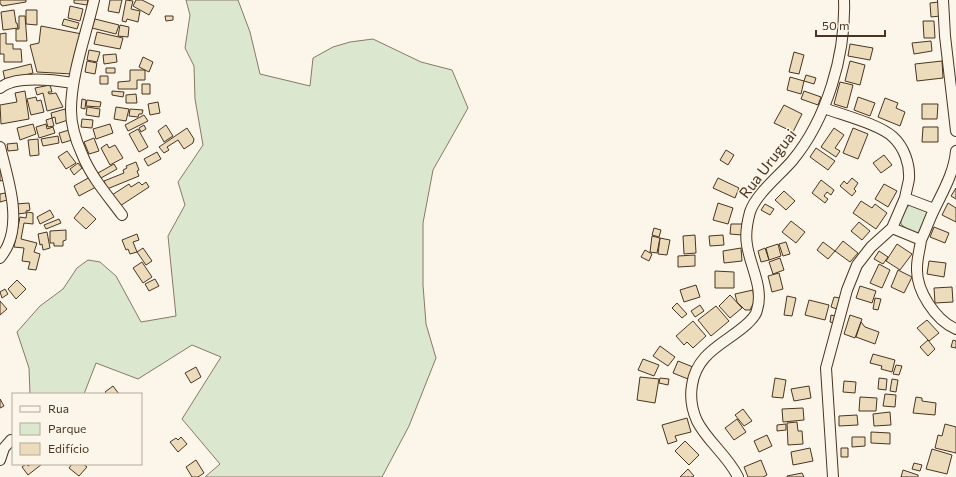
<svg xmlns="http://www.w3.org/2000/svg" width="956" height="477" viewBox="0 0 956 477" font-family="Commissioner,sans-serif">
	<rect width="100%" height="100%" fill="#fbf6e9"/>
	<path fill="#dce7d0" stroke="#887966" d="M186 0H238L250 32 260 74 310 86 313 58 333 47 350 42 373 39 421 62 452 70 468 108 433 170 423 223V285L426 324 436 358 409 426 382 477H205L220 464 182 419 221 357 192 345 138 379 96 363 84 394H30L29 368 17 332 40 306 63 289 77 268 88 260 100 262 116 276 141 322 176 316 168 236 185 205 178 182 203 145 195 99 194 66 185 48 190 15Z
		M911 204 927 211 928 215 920 232 917 234 909 231 901 224C900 218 905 207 911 204Z"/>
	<path fill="#ecdcbc" stroke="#4a3520" d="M0 0H26V2L2 6 1 4H0Z
		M74 0H88L87 5 74 3Z
		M110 0H122L119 13 108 11Z
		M126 0 133 1 131 9 140 11 138 22 127 19 126 22 122 21Z
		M136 0H142L154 6 149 15 133 6Z
		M939 2 940 16 931 17 930 3Z
		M70 6 83 9 80 21 68 18Z
		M14 10 16 23H17L18 28 3 30 1 12Z
		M26 10H37V25L26 24Z
		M19 16H25L27 41H16V29H19Z
		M165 16H173V20L166 21Z
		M64 19 79 23 77 29 62 25Z
		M95 19 119 25 116 34 92 28Z
		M923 21H934L935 38H924Z
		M120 25 129 27 128 37 118 36Z
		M41 26 82 34 72 74 37 72 30 45 39 43Z
		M97 32 123 38 120 49 94 44Z
		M6 33V44H13V49H21L22 62H4V54H0V34Z
		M931 41 932 51 914 54 912 43Z
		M850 44 873 48 870 60 848 56Z
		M89 50 100 52 97 62 87 60Z
		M794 52 804 55 799 74 789 72Z
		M116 54 117 62 104 64 103 55Z
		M143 57 153 62 149 72 139 67Z
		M87 61 97 63 95 74 85 72Z
		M850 61 865 65 860 85 845 81Z
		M942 61 943 78 917 81 915 64Z
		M31 64 33 73 5 80 3 71Z
		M106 68H115V73H106Z
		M130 70H145V80H137V89H118V82L130 81Z
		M806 75 816 78 814 84 804 81Z
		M100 76H108V84H100Z
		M790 77 804 81 801 94 787 90Z
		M840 82 853 85 847 108 834 104Z
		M142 84H150V94H142Z
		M50 85 52 92H48L49 94 56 93 63 107 47 111 43 93 37 95 35 88Z
		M25 91 29 119 1 124 0 105 17 102 15 93Z
		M112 91 124 92 123 97 112 95Z
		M804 91 821 97 818 105 801 99Z
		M136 94 137 103H126V95Z
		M36 97 37 101 41 100 44 112 31 115 27 99Z
		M858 97 875 103 870 116 854 110Z
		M885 98 898 103 896 108 905 112 900 126 878 117Z
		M82 99 86 100 85 109 81 108Z
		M87 100 101 102 100 107 86 106Z
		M158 102 160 113 150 115 148 104Z
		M922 104H938L937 119H922Z
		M784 105 802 114 793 132 774 123Z
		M87 107 100 109 99 117 86 115Z
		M116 107 129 109 126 121 114 119Z
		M65 109 68 120 56 124 55 117 52 118 51 113Z
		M130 109 143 110 142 114H139L138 117 129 116Z
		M144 115 148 121 128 131 125 125Z
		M52 118 54 126 48 127 46 120Z
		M82 119 93 120 92 128 81 127Z
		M33 124 36 134 20 140 17 128Z
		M46 124 47 129 53 127 55 133 39 138 36 127Z
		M110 124 113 133 96 139 93 129Z
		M144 125 146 129 141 132 139 128Z
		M166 125 173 136 164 142 158 131Z
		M923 127H938V142H922Z
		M187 128 194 139 193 143 184 149 178 140 167 147 169 150 164 153 159 147Z
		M834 128 844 135 835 148 840 151 836 157 821 147Z
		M853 128 868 134 858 159 843 153Z
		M138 129 148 147 139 152 129 134Z
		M69 130 72 140 62 143 59 133Z
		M58 136 59 143 43 146 41 139Z
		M94 138 99 151 89 154 84 142Z
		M38 139 39 155 30 156 28 140Z
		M17 143 18 150 8 151 7 144Z
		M107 144 109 148 115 145 123 158 110 165 101 148Z
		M816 148 835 161 828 170 810 157Z
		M726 150 734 155 728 165 720 160Z
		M67 151 76 163 66 169 58 157Z
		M157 152 161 159 148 166 144 159Z
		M884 155 892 165 881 173 873 163Z
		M136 162 139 170 137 171 139 176 107 189 104 181 124 173 123 170 127 168 126 166Z
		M78 163 82 168 74 175 70 169Z
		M114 164 117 169 101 178 98 173Z
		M1 171 4 180 0 181V172Z
		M90 177 96 187 79 196 74 186Z
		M718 178 739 188 735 198 713 188Z
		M852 178 858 183 854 189 856 191 852 196 840 186 844 181 847 184Z
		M821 180 834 190 831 195 827 192 824 196 828 199 825 203 812 193Z
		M139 182 142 185 146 182 149 187 120 206 112 195 129 184 131 187Z
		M884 184 897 191 888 207 875 199Z
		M956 188V199L951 196Z
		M784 191 795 201 786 210 775 200Z
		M5 193 7 200 0 202V194Z
		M861 201 872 208 875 204 887 213 876 229 853 213Z
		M29 203 30 210 26 211V213L17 214 16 204Z
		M718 203 733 208 728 224 713 220Z
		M948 203 956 208V222L942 215Z
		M765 204 774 209 770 215 761 210Z
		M83 207 96 219 86 229 74 218Z
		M50 210 54 217 40 224 37 217Z
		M27 212 33 213V224L24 223 21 239 37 243 34 252 40 254 36 270 28 269 30 262 22 261 24 248 14 247 20 217 26 218Z
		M59 219 61 223 46 229 44 225Z
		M791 221 805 232 796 243 782 232Z
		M859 222 870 231 862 240 851 231Z
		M731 224H743L742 235 730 234Z
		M934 227 949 233 945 243 930 237Z
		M654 228 661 230 659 237 652 235Z
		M66 230V240L63 241V246H54V243H50V231Z
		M47 232 50 248 43 250 42 244 40 245 38 234Z
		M137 234 139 240 133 242 137 252 130 254 128 249 126 250 122 240Z
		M695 235 696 253 684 254 683 236Z
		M723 235 724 245 710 246 709 236Z
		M652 236 660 238 657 253 650 252Z
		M660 238 670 240 667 255 658 254Z
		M843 241 858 253 850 262 835 251Z
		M786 242 790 254 783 256 779 244Z
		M823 242 835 251 828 259 817 250Z
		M778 244 781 256 769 260 766 248Z
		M897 244 912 254 900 270 886 261Z
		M143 248 152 261 146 265 137 252Z
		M741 248 742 261 724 263 723 251Z
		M765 248 769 260 761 262 758 251Z
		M645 250 652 254 649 261 641 257Z
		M879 251 888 257 883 264 874 259Z
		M695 255V266L678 267V256Z
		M780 258 784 270 773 274 769 262Z
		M929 261 946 263 944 277 927 274Z
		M142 262 152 277 143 283 133 268Z
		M879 264 890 270 882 288 870 283Z
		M898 270 912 277 904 293 891 287Z
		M715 271 734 272V288H715Z
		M779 273 783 289 772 292 768 276Z
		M155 279 159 286 149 291 145 284Z
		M17 280 26 289 16 299 8 289Z
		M696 285 700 297 684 302 680 290Z
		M860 286 876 291 872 303 856 298Z
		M952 287 953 302 935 303 934 288Z
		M5 289 8 294 2 298 0 292Z
		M753 290 754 302 750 310H745L737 302 735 294Z
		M730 295 742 308 730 318 719 306Z
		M787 296 796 298 792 316 784 315Z
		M834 297 840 298 837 309 831 307Z
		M875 298 881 299 878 310 873 309Z
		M809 300 829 305 825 320 805 315Z
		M0 301 7 309 0 315Z
		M677 303 687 314 682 318 672 308Z
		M700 305 704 311 695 317 691 311Z
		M716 306 729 321 711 336 698 320Z
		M831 315 835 316 834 323 830 322Z
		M850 315 862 319 855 338 844 334Z
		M927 320 939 333 929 341 917 328Z
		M693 321 706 336 693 348 687 342 684 345 676 336Z
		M861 322 865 327 879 332 875 344 856 337Z
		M928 340 935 349 928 356 920 347Z
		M953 340 956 341V348L951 347Z
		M660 346 675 357 668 366 653 356Z
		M873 354 895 360 892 372 881 369 882 366 870 363Z
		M643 359 659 365 654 376 638 370Z
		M678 361 693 367 688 379 673 373Z
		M896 365 902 366 899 375 893 374Z
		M196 367 201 377 191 383 185 373Z
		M640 377 659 379 655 403 637 400Z
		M660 378 669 379 668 385 659 383Z
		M775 378 786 380 783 398 772 397Z
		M879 378 887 379 886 390 878 389Z
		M892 379 898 380 896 392 890 391Z
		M844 381 856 382 855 393 843 392Z
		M113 386 119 394H107L105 392Z
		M809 386 811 398 794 401 791 389Z
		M885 394 896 395 895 407 883 406Z
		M860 397 877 398 876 411H859Z
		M916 397 922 398V401L936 403 935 415 913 413Z
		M0 399 4 406 0 408Z
		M803 408 804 420 783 422 782 409Z
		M743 409 752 421 744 426 735 415Z
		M890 412 891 425 874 426 873 414Z
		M857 415 858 425 839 426V416Z
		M687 418 691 432 675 436 677 441 668 444 662 425Z
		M737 419 746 432 734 440 725 428Z
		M797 422 798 431H802L803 444 788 445 787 423Z
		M786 424V430L777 431V425Z
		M945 424 956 427V453L935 448 938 435 942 436Z
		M871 432 890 433V444L871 443Z
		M767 435 772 446 759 452 754 441Z
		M181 437 187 444 178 452 170 442 176 438 178 440Z
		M852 437H865V446L852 447Z
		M685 441 699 455 689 465 675 451Z
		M810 448 813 461 793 465 791 452Z
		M841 448H848V457H841Z
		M932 449 952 455 947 474 926 469Z
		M196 460 204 473 198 477H192L186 467Z
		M761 460 767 475 763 477H748L744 467Z
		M914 463 922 465 920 471 912 469Z
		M26 464 28 466 31 464H42L28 475 22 467Z
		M72 464H83L87 467 79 476 69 468Z
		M688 469 694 476 692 477H680Z
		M903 470 918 475V477H901Z
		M802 473 804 477H787V476Z"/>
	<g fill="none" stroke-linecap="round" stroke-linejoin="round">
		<defs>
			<path id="minor" d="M94 0C86 35 71 75 71 110 71 124 76 141 82 154 91 177 108 196 122 215
				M943 0 945 36 956 131
				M0 88C16 75 54 80 73 83
				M824 108C842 115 879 124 893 137 904 147 910 164 909 179 908 185 906 192 905 198
				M0 147C7 176 21 216 8 245 6 250 3 254 0 258
				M934 209 905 198 892 228 921 240C926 230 929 220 934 210 943 191 954 173 956 151
				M921 240C920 249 917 258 917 268 916 290 935 320 956 329
				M0 460 4 448 11 440
				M738 477C728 456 707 441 697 421 692 410 690 397 692 385 697 352 725 344 747 324 751 320 756 316 757 310 764 288 750 266 747 245 745 234 747 223 750 212 756 194 779 176 792 161 827 119 846 54 844 0
				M833 477 826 368 847 290 857 265 871 247 892 228"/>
		</defs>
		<use href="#minor" stroke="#4a3520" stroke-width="12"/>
		<use href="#minor" stroke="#fbf6e9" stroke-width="10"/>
	</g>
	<g text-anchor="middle" stroke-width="3" stroke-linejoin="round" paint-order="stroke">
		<g font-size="15" fill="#4a3520" stroke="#fbf6e9">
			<text transform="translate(768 164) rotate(-52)" y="5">Rua Uruguai</text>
		</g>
	</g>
	<rect x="12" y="393" width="130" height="72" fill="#fbf6e9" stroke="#b4a999"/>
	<rect x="20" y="406" width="20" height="6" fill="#fbf6e9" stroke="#b4a999"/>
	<text x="48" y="413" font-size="12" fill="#4a3520">Rua</text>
	<rect x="20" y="423" width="20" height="12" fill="#dce7d0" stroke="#b4a999"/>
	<text x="48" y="433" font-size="12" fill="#4a3520">Parque</text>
	<rect x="20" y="443" width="20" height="12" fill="#ecdcbc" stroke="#b4a999"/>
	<text x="48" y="453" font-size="12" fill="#4a3520">Edifício</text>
	<path d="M816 30v6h69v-6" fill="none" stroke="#4a3520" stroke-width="2"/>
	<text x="822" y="30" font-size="12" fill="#4a3520" stroke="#fbf6e9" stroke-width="3" paint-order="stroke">50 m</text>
</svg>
